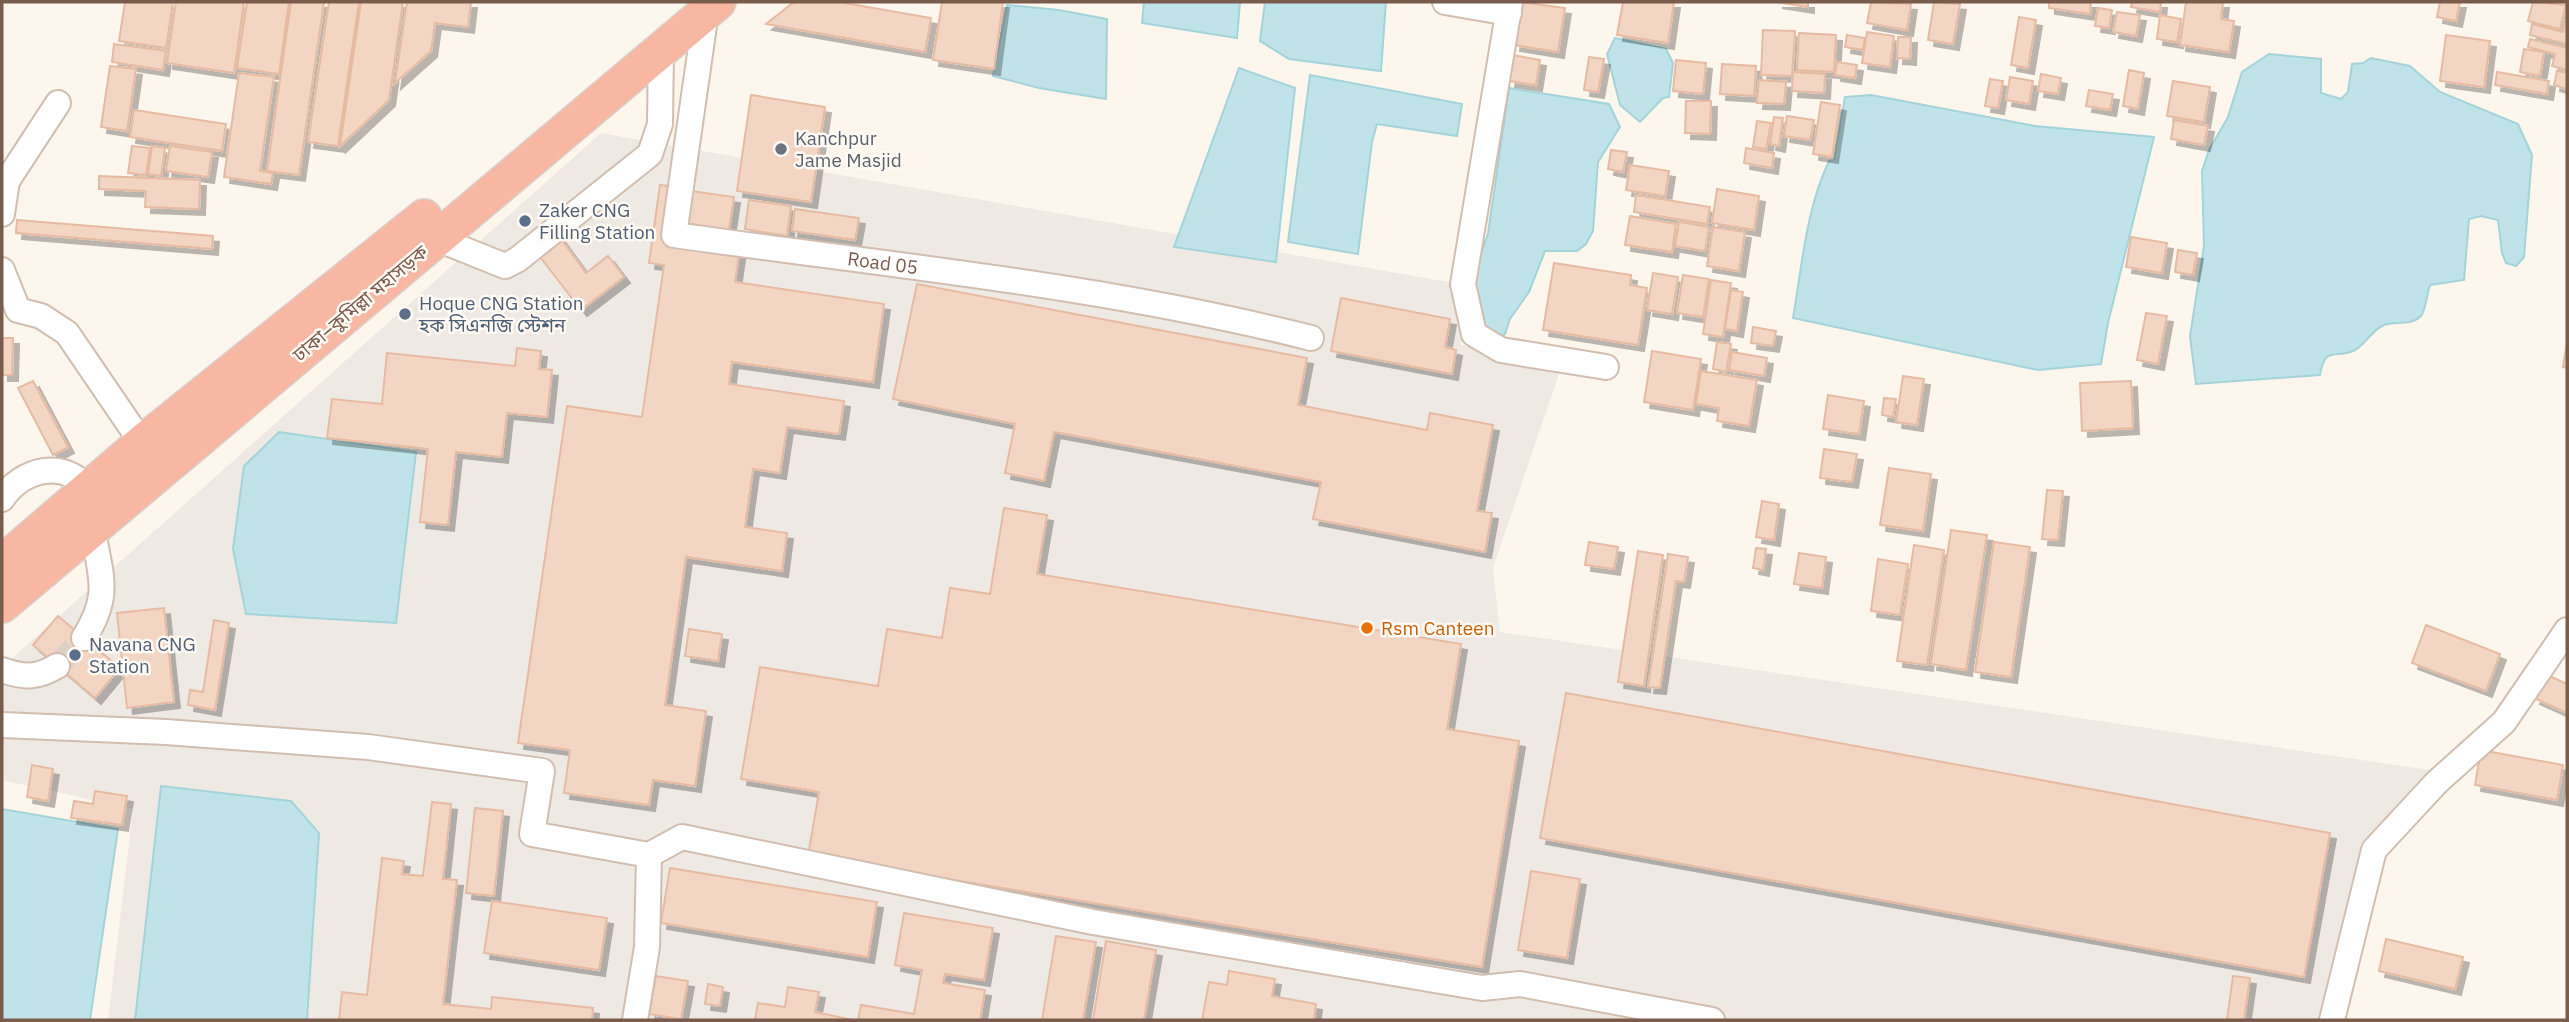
<svg xmlns="http://www.w3.org/2000/svg" width="2569" height="1022" viewBox="0 0 2569 1022" font-family="'IBM Plex Sans','Noto Sans Bengali',sans-serif">
	<defs>
		<filter id="shadow"><feDropShadow dx="6" dy="6" stdDeviation="0" flood-color="#0004"/></filter>
	</defs>
	<rect width="100%" height="100%" fill="#fdf6ec"/>
	<path fill="#efe9e4" d="M601 133 1471 286 1461 345 1561 368 1493 568 1500 632 2429 770 2348 928 2319 1020H108L133 809 2 780V667Z"/>
	<path fill="#bfe3e8" stroke="#a5d3da" stroke-width="2" d="M1144 2H1240L1237 38 1142 23Z
		M1265 2H1386L1381 71 1289 59 1260 41Z
		M1007 5 1059 10 1107 19 1106 99 1039 88 993 76Z
		M1615 38 1666 49 1673 63 1669 97 1663 98 1640 122 1620 105 1607 54Z
		M2269 54 2321 59V93L2341 99 2348 92 2352 64 2363 63 2371 58 2410 66 2440 92 2518 124 2532 155 2524 257 2516 266 2506 263 2502 253 2498 220 2481 216 2469 219 2464 280 2430 285C2427 293 2426 310 2421 316 2411 326 2395 321 2384 325 2372 330 2366 344 2355 350 2337 360 2325 344 2320 375L2196 384 2190 336 2204 246 2202 171 2209 150 2228 117 2242 72Z
		M1239 68 1295 88 1276 262 1174 247Z
		M1310 75 1462 104 1457 136 1377 124 1372 142 1358 254 1288 242Z
		M1509 88 1609 104 1620 127 1598 162 1593 231 1586 244 1577 251H1545L1529 292 1510 319 1505 334 1499 338 1487 337 1470 283 1488 234Z
		M1871 95 2035 126 2154 137 2108 323 2101 364 2038 370 1793 318C1802 266 1806 209 1829 161L1834 160 1845 97Z
		M279 432 416 452 396 623 246 614 233 549 244 466Z
		M161 786 291 801 319 833 307 1020H135Z
		M2 809 118 829 90 1020H2Z"/>
	<path fill="#f3d5c3" stroke="#e6bba3" stroke-width="2" filter="url(#shadow)" d="M125 2H173L166 48 119 41Z
		M176 2H244L234 73 167 63Z
		M247 2H289L279 74 237 68Z
		M291 2H324L299 175 267 171Z
		M329 2H359L338 146 308 142Z
		M361 2H403L389 100 340 146Z
		M407 2H471L468 27 435 23 431 51 395 83Z
		M794 2H839L931 18 925 52 766 24Z
		M942 2H1003L994 69 933 60Z
		M1521 2 1565 8 1558 52 1514 45Z
		M1623 2H1674L1668 43 1617 35Z
		M1776 2H1808V7Z
		M1871 2 1911 4 1907 30 1867 23Z
		M1934 2 1960 4 1953 44 1928 40Z
		M2049 2H2091L2090 14 2049 8Z
		M2132 2H2161L2160 12 2131 7Z
		M2186 2H2223L2221 19 2234 21 2229 52 2180 45Z
		M2440 2H2460L2456 21 2437 17Z
		M2533 2 2566 5 2560 29 2528 21Z
		M2098 8 2112 10 2109 28 2095 26Z
		M2117 12 2140 15 2136 36 2113 32Z
		M2567 14V44L2530 35 2532 24 2563 32Z
		M2160 15 2181 19 2177 42 2157 39Z
		M2019 17 2036 20 2028 68 2011 65Z
		M1763 30 1795 31 1792 76 1761 75Z
		M1867 32 1894 36 1890 67 1862 63Z
		M1799 33 1836 35 1834 72 1797 70Z
		M1847 35 1865 38 1863 50 1845 47Z
		M2446 35 2490 41 2484 87 2440 81Z
		M1898 37H1911L1910 59 1897 58Z
		M2530 39 2567 48V70L2552 66 2555 54 2528 47Z
		M114 44 166 51 163 70 112 62Z
		M2524 49 2544 52 2540 76 2520 72Z
		M1513 55 1540 60 1536 85 1509 81Z
		M1589 57 1604 59 1598 92 1584 90Z
		M1676 60 1706 63 1703 94 1673 91Z
		M1837 62 1857 65 1855 78 1835 75Z
		M1722 64 1756 66 1754 96 1720 94Z
		M110 66 136 69 127 131 101 127Z
		M2129 70 2144 73 2138 109 2123 106Z
		M2557 71 2567 73V89L2554 85Z
		M1793 72 1825 74 1824 93 1792 91Z
		M2497 72 2549 81 2547 94 2495 85Z
		M239 73 274 77 260 171 273 173 271 184 224 177Z
		M2041 74 2061 78 2058 94 2038 91Z
		M2010 77 2033 81 2029 104 2006 100Z
		M1990 79 2003 81 1998 108 1985 106Z
		M1759 80 1786 82 1784 104 1757 103Z
		M2173 81 2210 87 2204 122 2167 116Z
		M2089 90 2113 94 2110 110 2086 106Z
		M751 95 825 107 811 202 737 191Z
		M1686 101H1711L1710 134 1685 133Z
		M1821 102 1840 105 1832 157 1813 154Z
		M134 110 226 124 222 151 130 137Z
		M1787 116 1814 120 1810 140 1784 136Z
		M1774 117 1783 118 1779 146 1770 144Z
		M2174 120 2208 126 2204 145 2171 139Z
		M1757 121 1771 123 1766 149 1753 147Z
		M132 146 150 148 146 175 128 173Z
		M152 146 165 148 161 176 148 174Z
		M170 146 212 152 208 177 166 171Z
		M1746 148 1774 153 1772 168 1744 163Z
		M1611 150 1627 152 1623 172 1608 169Z
		M1630 165 1669 171 1665 196 1626 190Z
		M99 176 200 180 199 209 145 207 146 191 99 189Z
		M660 185 678 187 670 237 740 247 735 282 884 304 873 382 732 362 729 384 844 401 839 434 787 427 780 473 753 469 745 527 787 533 782 571 686 557 665 705 706 711 695 786 653 780 649 805 564 793 570 750 518 743 567 406 642 417 664 265 649 263Z
		M1717 189 1759 196 1754 230 1712 223Z
		M691 191 734 197 729 230 686 223Z
		M1636 195 1710 207 1707 224 1634 212Z
		M749 200 791 206 787 236 745 229Z
		M795 209 859 218 855 240 792 231Z
		M1630 216 1676 224 1672 252 1625 245Z
		M17 220 213 236 212 249 16 233Z
		M1679 222 1709 227 1705 251 1675 246Z
		M1713 227 1745 232 1739 271 1707 266Z
		M556 232 586 273 608 256 624 277 581 310 534 249Z
		M2131 237 2167 243 2162 273 2126 267Z
		M2178 250 2197 253 2193 275 2175 272Z
		M1554 263 1631 275 1630 285 1647 288 1638 345 1543 330Z
		M1653 273 1678 277 1672 314 1647 310Z
		M1683 275 1709 279 1703 317 1677 313Z
		M1711 280 1731 283 1723 337 1703 334Z
		M917 284 1307 358 1298 405 1427 430 1430 413 1493 425 1477 511 1492 513 1485 552 1313 519 1321 482 1054 432 1044 481 1005 473 1015 424 893 399Z
		M1731 290 1743 292 1737 331 1725 329Z
		M1341 298 1450 319 1445 347 1456 350 1452 374 1331 351Z
		M2146 313 2167 316 2158 364 2137 360Z
		M1753 327 1776 331 1773 346 1751 343Z
		M2 338H13L12 375H2Z
		M1717 342 1731 344 1726 372 1713 369Z
		M2567 342V368L2563 367Z
		M517 348 541 351 539 369 552 370 547 417 507 413 502 457 456 452 448 525 420 522 428 449 327 438 332 399 382 404 387 353 515 366Z
		M1652 351 1701 359 1693 410 1644 402Z
		M1732 352 1767 358 1764 376 1729 370Z
		M1701 371 1757 380 1749 426 1717 421 1719 408 1696 404Z
		M1903 376 1924 379 1917 425 1896 422Z
		M33 381 68 447 53 455 18 388Z
		M2131 381 2133 428 2082 431 2080 383Z
		M1828 395 1864 401 1859 434 1823 429Z
		M1884 398 1896 399 1893 417 1882 415Z
		M1824 449 1857 454 1852 482 1820 478Z
		M1889 468 1931 474 1923 531 1880 525Z
		M2047 490 2063 491 2058 540 2042 539Z
		M1762 501 1779 504 1774 540 1756 537Z
		M1004 508 1047 515 1037 574 1461 644 1447 729 1519 741 1482 967 808 856 819 792 741 779 760 667 878 686 887 629 942 638 950 588 990 594Z
		M1951 530 1987 535 1966 670 1931 664Z
		M1589 542 1618 547 1614 569 1585 565Z
		M1994 542 2030 547 2011 677 1975 672Z
		M1914 545 1944 550 1927 665 1897 661Z
		M1756 548 1766 549 1763 570 1753 568Z
		M1638 551 1663 555 1644 686 1618 682Z
		M1799 553 1826 557 1822 588 1794 584Z
		M1668 554 1688 557 1684 582 1676 581 1660 688 1648 687Z
		M1878 559 1908 564 1900 615 1871 611Z
		M164 608 174 702 127 708 117 613Z
		M58 616 120 668 95 698 33 645Z
		M214 620 229 623 215 710 188 705 190 690 203 692Z
		M2426 625 2500 654 2486 691 2412 663Z
		M689 629 722 634 718 661 685 656Z
		M2545 674 2567 684V713L2534 698Z
		M1566 693 2330 833 2304 977 1540 838Z
		M2481 750 2563 765 2557 800 2475 785Z
		M32 765 53 769 48 801 27 797Z
		M95 791 127 796 122 825 71 818 74 801 93 804Z
		M432 802 451 804 443 879 457 880 443 1004 491 1009 492 997 593 1008 592 1020H339L342 992 367 995 382 858 404 861 402 874 423 876Z
		M475 808 503 811 494 896 466 893Z
		M670 868 877 902 868 957 661 923Z
		M1531 871 1580 879 1567 958 1518 950Z
		M492 901 607 918 599 970 484 953Z
		M904 913 993 928 984 980 945 974 943 983 985 990 980 1020H858L861 1005 914 1014 922 970 895 965Z
		M1056 936 1096 942 1083 1020H1042Z
		M2386 939 2463 957 2455 989 2379 971Z
		M1106 941 1156 950 1144 1020H1093Z
		M1229 971 1275 979 1272 996 1316 1004 1314 1020H1202L1209 982 1227 985Z
		M656 976 688 981 681 1019 649 1014Z
		M2233 976 2250 978 2244 1020H2227Z
		M708 984 723 987 720 1006 705 1004Z
		M788 987 819 992 815 1012 853 1020H755L758 1003 785 1007Z"/>
	<g fill="none" stroke-linecap="round" stroke-linejoin="round">
		<path stroke="#dcd0c4" stroke-width="24" stroke-dasharray="24 12" stroke-linecap="butt" d="M57 666 84 638"/>
		<defs>
			<g id="minor">
				<path d="M1445 2 1509 13"/>
				<path d="M1510 2 1463 284 1474 334 1501 350 1606 367"/>
				<path id="s1" d="M706 12 674 235C887 265 1102 285 1311 338"/>
				<path d="M2 214 7 181 58 103"/>
				<path d="M435 238 505 266 517 260 650 154 660 124 661 50"/>
				<path d="M2 270 18 310 41 316 67 333 142 443"/>
				<path d="M2 499C21 469 65 458 87 489"/>
				<path d="M84 638C111 595 101 578 93 531"/>
				<path d="M2 670C25 678 37 678 57 666"/>
				<path d="M2 725 166 732 368 747 542 771 532 834 649 855 682 837 1093 922 1482 988 1520 984 1712 1020"/>
				<path d="M635 1020 647 947 649 855"/>
				<path d="M2332 1020 2374 850 2437 782 2504 722 2567 630"/>
			</g>
			<path id="highway" d="M2 563 142 443 424 217
				M2 605 718 2"/>
		</defs>
		<use href="#minor" stroke="#d1beb0" stroke-width="28"/>
		<use href="#highway" stroke="#dad1cd" stroke-width="38"/>
		<use href="#minor" stroke="#fff" stroke-width="24"/>
		<use href="#highway" stroke="#f7b7a3" stroke-width="35"/>
	</g>
	<circle fill="#6b7280" stroke="#fffaf3" stroke-width="2.5" cx="781" cy="149" r="7"/>
	<g fill="#5c6f8a" stroke="#fffaf3" stroke-width="2.5">
		<circle cx="525" cy="221" r="7"/>
		<circle cx="405" cy="314" r="7"/>
		<circle cx="75" cy="655" r="7"/>
	</g>
	<circle fill="#e8710a" stroke="#fffaf3" stroke-width="2.5" cx="1367" cy="628" r="7"/>
	<g text-anchor="middle" stroke-width="5" stroke-linejoin="round" paint-order="stroke">
		<g font-size="19" fill="#5b616d" stroke="#fffaf3" text-anchor="start">
			<text x="795" y="145">Kanchpur<tspan x="795" dy="22">Jame Masjid</tspan></text>
		</g>
		<g font-size="19" fill="#4e5e75" stroke="#fffaf3" text-anchor="start">
			<text x="539" y="217">Zaker CNG<tspan x="539" dy="22">Filling Station</tspan></text>
			<text x="419" y="310">Hoque CNG Station<tspan x="419" dy="22">হক সিএনজি স্টেশন</tspan></text>
			<text x="89" y="651">Navana CNG<tspan x="89" dy="22">Station</tspan></text>
		</g>
		<g font-size="19" fill="#7a5c4d" stroke="#fffaf3">
			<text dy="7" stroke="none"><textPath href="#s1" startOffset="436">Road 05</textPath></text>
			<text transform="translate(360 303) rotate(-40)" y="7">ঢাকা–কুমিল্লা মহাসড়ক</text>
		</g>
		<g font-size="19" fill="#c56008" stroke="#fffaf3" text-anchor="start">
			<text x="1381" y="635">Rsm Canteen</text>
		</g>
	</g>
	<rect width="2569" height="1022" fill="none" stroke="#7a5c4d" stroke-width="7"/>
</svg>
